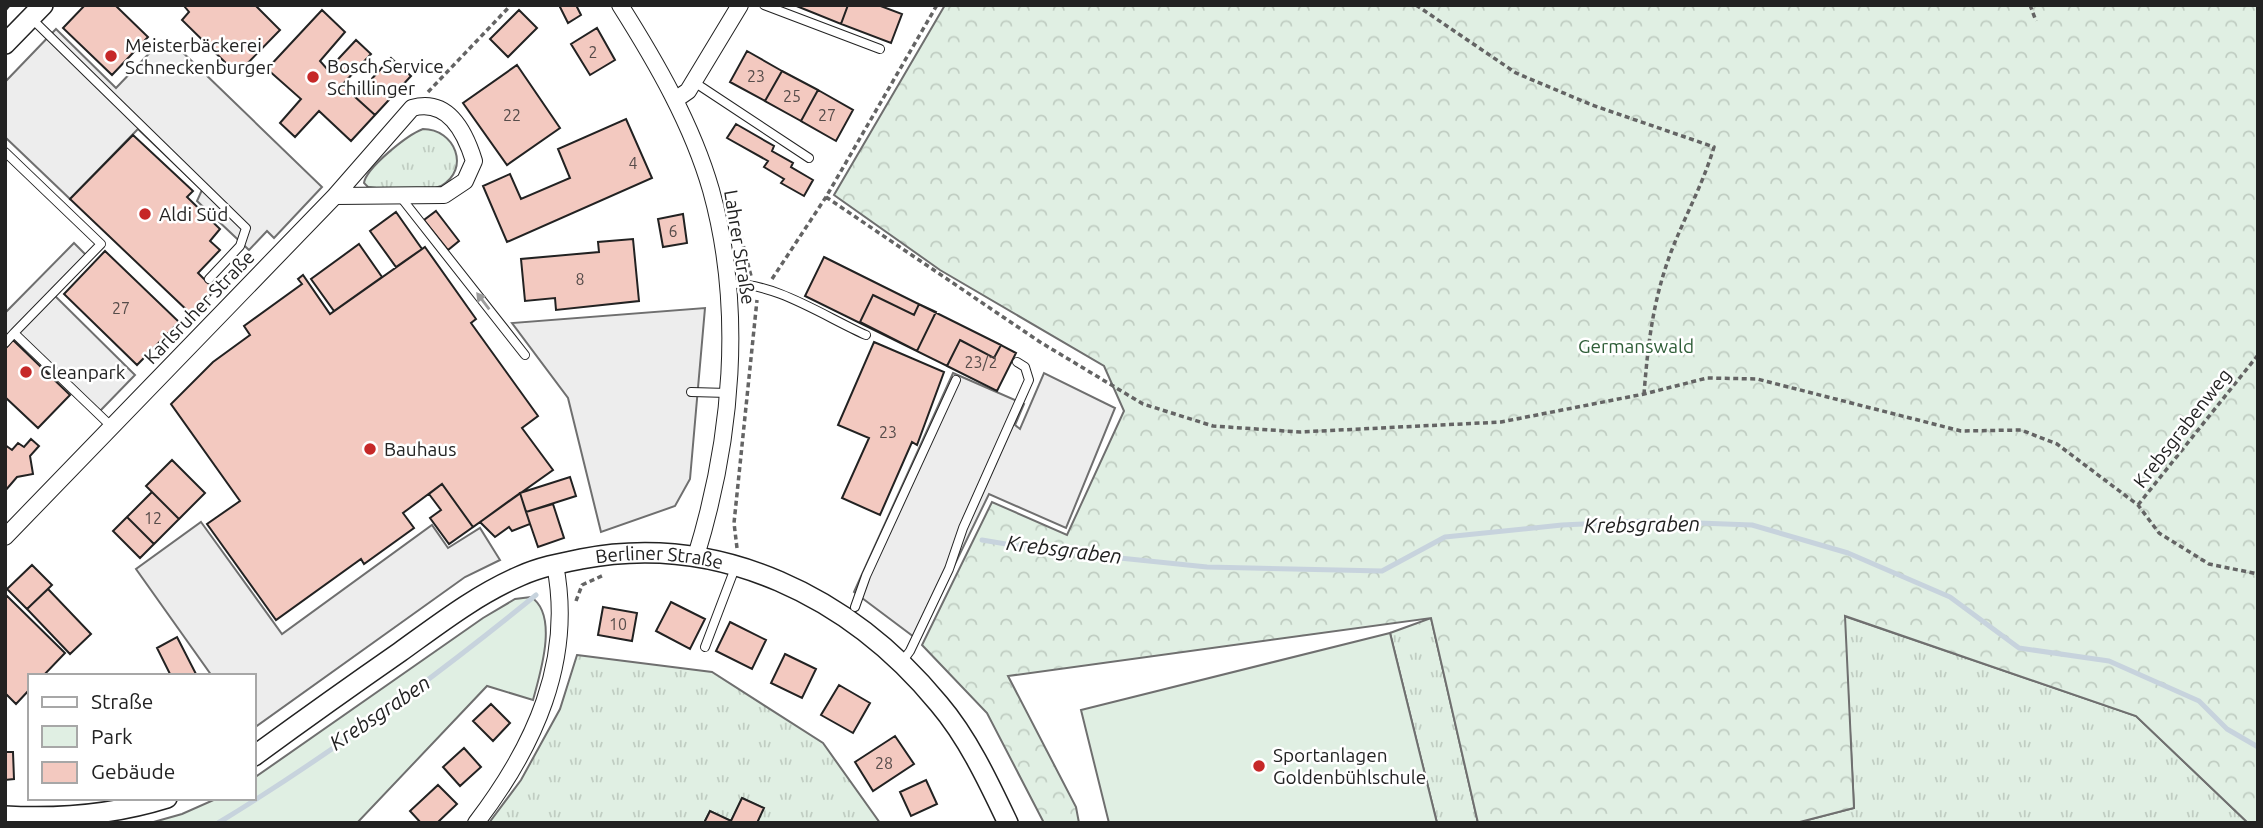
<svg xmlns="http://www.w3.org/2000/svg" width="2263" height="828" viewBox="0 0 2263 828" font-family="Ubuntu,sans-serif">
	<defs>
		<pattern id="grass-tufts" width="24" height="20" patternUnits="userSpaceOnUse" patternTransform="scale(1.75)"><rect width="24" height="20" fill="#e0efe3"/><path d="M3 7l-1-3M5 7V3M7 7l1-3M15 17l-1-3M17 17v-4M19 17l1-3" fill="none" stroke="#c0cdc2"/></pattern>
		<pattern id="forest-crowns" width="20" height="18" patternUnits="userSpaceOnUse" patternTransform="scale(1.75)"><rect width="20" height="18" fill="#e0efe3"/><path d="M2 6a3 3 0 1 1 6 0M12 15a3 3 0 1 1 6 0" fill="none" stroke="#c0cdc2"/></pattern>
	</defs>
	<rect width="100%" height="100%" fill="#fff"/>
	<path fill="url(#grass-tufts)" stroke="#6f6f6f" stroke-width="2" d="M423 129C455 129 471 169 441 186 427 193 385 189 368 187L364 183C366 168 407 135 423 129Z
		M1844 616 2136 716 2248 823H1796L1854 808Z
		M1431 618 1478 823H1437L1390 633Z
		M577 655 712 672 823 743 880 823H757L763 808 742 798 731 821 710 811 704 823H489L521 780 560 709Z"/>
	<path fill="url(#forest-crowns)" stroke="#6f6f6f" stroke-width="2" d="M945 5H2258V823H2248L2136 716 1845 616 1854 808 1796 823H1478L1431 618 1008 676 1076 807 1079 823H1044L987 713 922 645 992 502 1067 535 1124 411 1104 366 940 270 834 195Z"/>
	<path fill="#e0efe3" stroke="#6f6f6f" stroke-width="2" d="M531 597C559 615 540 674 533 700L487 686 357 823H150L182 814 218 798H254V778L483 618 515 599Z
		M1390 633 1437 823H1109L1081 710Z"/>
	<path fill="#ededed" stroke="#6f6f6f" stroke-width="2" d="M56 29 116 88 161 41 169 49 174 44 322 187 274 238 267 231 249 250 197 201 202 190 138 129 70 199 5 137V82Z
		M74 243 86 255 50 291 135 375 99 412 15 329 5 338V313Z
		M705 308 690 479 675 506 601 532 568 398 512 323Z
		M953 373 1024 404 1015 425 1020 429 1044 373 1115 408 1066 528 989 494 918 640 854 592Z
		M201 522 282 634 432 525 448 548 480 528 500 560 465 577 254 728V676H212L136 569Z"/>
	<g fill="none" stroke-linecap="round" stroke-linejoin="round">
		<path stroke="#c7d3dd" stroke-width="5" d="M982 540 1042 550 1207 567 1382 571 1445 537 1562 525 1645 521 1752 525 1848 553 1950 597 2019 648 2109 661 2199 701 2227 729 2258 747
			M218 823C330 755 435 677 536 595"/>
	</g>
	<path fill="#f3c9c0" stroke="#222" stroke-width="2" d="M85 5H115L148 37 112 75 63 28Z
		M187 5H255L280 30 237 74 182 20 189 12 185 7Z
		M559 5H576L581 15 568 23Z
		M794 5H848L841 24Z
		M848 5H878L902 14 891 43 841 24Z
		M322 10 345 32 320 61 328 70 356 40 371 54 342 85 375 115 351 141 319 111 295 137 280 123 301 99 267 69Z
		M519 10 537 28 508 57 490 39Z
		M597 28 615 60 590 75 571 44Z
		M747 51 782 71 765 101 730 82Z
		M391 58 411 76 375 115 355 97Z
		M517 65 560 128 507 165 463 103Z
		M782 71 818 90 801 121 765 101Z
		M818 90 853 110 836 141 801 121Z
		M626 119 652 178 507 242 483 186 510 174 521 199 570 178 558 149Z
		M736 124 774 146 772 151 793 163 791 167 813 180 804 196 781 183 784 179 764 167 768 161 727 138Z
		M133 135 193 191 187 197 220 229 210 241 220 250 198 273 215 290 192 315 70 199Z
		M436 211 459 241 448 250 424 220Z
		M396 212 422 249 396 267 370 231Z
		M683 214 687 243 663 247 658 219Z
		M633 239 639 301 556 310 555 298 525 301 521 259 599 252 598 242Z
		M359 244 382 277 334 311 311 279Z
		M425 247 476 319 471 323 538 416 522 428 553 470 473 527 442 484 403 513 414 528 364 564 361 559 276 620 207 524 240 501 171 404 213 362 250 335 244 326 302 284 298 279 303 275 330 314Z
		M105 251 179 322 137 365 64 294Z
		M824 257 1001 345 994 358 960 340 947 366 805 296Z
		M873 295 914 315 919 304 936 312 917 351 860 322Z
		M13 340 70 395 38 428 5 397V349Z
		M960 340 994 358 1001 345 1016 353 997 391 947 366Z
		M874 342 944 372 917 445 912 442 880 515 842 498 869 438 838 425Z
		M31 439 39 446 30 456 33 474 17 477 5 491V445L12 450 18 443 24 447Z
		M172 460 205 493 179 519 146 486Z
		M570 477 576 496 526 512 520 493Z
		M442 484 473 527 449 544 430 518 441 510 429 494Z
		M152 492 179 519 154 544 127 517Z
		M520 493 530 524 512 531 509 527 495 537 480 522Z
		M553 504 564 538 538 547 526 512Z
		M127 517 154 544 140 558 113 531Z
		M32 565 52 585 27 609 7 589Z
		M48 589 91 634 70 654 27 609Z
		M6 595 65 653 43 676H30V689L16 704 5 693Z
		M671 602 705 619 690 649 656 631Z
		M603 607 637 613 632 641 598 635Z
		M730 622 766 640 752 669 716 651Z
		M177 637 197 676H171L157 648Z
		M785 654 816 669 802 698 771 683Z
		M839 685 870 703 853 733 821 715Z
		M491 704 510 723 493 741 473 721Z
		M895 736 914 764 873 791 855 762Z
		M464 748 481 767 460 786 443 767Z
		M5 752H13L14 779 5 780Z
		M926 780 937 804 911 816 900 792Z
		M438 785 457 804 437 823H421L410 811Z
		M742 798 764 808 757 823H704L710 811 731 821Z"/>
	<g fill="none" stroke-linecap="round" stroke-linejoin="round">
		<defs>
			<path id="service" d="M764 5 880 49
				M31 18 246 228 240 246 209 279
				M694 82 809 158
				M5 152 101 244 14 333 113 428
				M399 195 525 355
				M728 284C773 281 825 317 866 335
				M5 343 14 333
				M691 392 728 393
				M855 607 866 576 956 380
				M705 647 735 568
				M901 663 910 651 949 569 963 528 1029 380 1025 367 1017 362"/>
			<path id="minor" d="M620 5C656 62 692 124 711 190 744 309 732 439 696 556
				M675 100 688 91 740 5
				M5 537 335 196 412 108C448 98 465 132 474 161L465 181 444 195 335 196
				M476 823C534 747 574 661 555 565"/>
			<g id="tertiary">
				<path d="M5 44 43 5"/>
				<path id="s1" d="M254 756C302 721 351 686 400 652 439 624 476 595 520 576 540 567 561 563 581 559 720 532 851 597 939 704 968 738 989 783 1008 823"/>
				<path d="M5 816C59 819 116 814 167 798"/>
			</g>
		</defs>
		<use href="#service" stroke="#222" stroke-width="10"/>
		<use href="#minor" stroke="#222" stroke-width="18"/>
		<use href="#tertiary" stroke="#222" stroke-width="22"/>
		<path stroke="#646464" stroke-width="3.5" stroke-dasharray="5 3.5" stroke-linecap="butt" d="M1416 5 1516 73 1592 105 1714 147C1703 184 1685 216 1671 252 1653 300 1648 343 1644 394
			M2030 5 2036 21
			M428 92 511 5
			M826 197 1040 342 1143 404 1213 426 1300 432 1501 422 1644 394 1707 378 1757 379 1961 431 2021 430 2057 444 2138 505 2159 533 2209 564 2258 574
			M733 205 751 276
			M772 279 826 197 937 5
			M2138 505 2258 355
			M737 548 734 523 757 300
			M576 601 582 585 604 575"/>
		<use href="#service" stroke="#fff" stroke-width="8"/>
		<use href="#minor" stroke="#fff" stroke-width="16"/>
		<use href="#tertiary" stroke="#fff" stroke-width="19"/>
		<path stroke="#222" stroke-width="2" stroke-dasharray="9 3.5" stroke-linecap="butt" d="M5 11 10 5"/>
	</g>
	<defs><path id="oneway-solid" d="M-6-.8H1V-3.2L6.5 0L1 3.2V.8H-6Z" transform="scale(1.75)"/></defs>
	<use fill="#9c9c9c" href="#oneway-solid" transform="translate(483 301) rotate(-127)"/>
	<g fill="#c62828" stroke="#fff" stroke-width="2.5">
		<circle cx="111" cy="56" r="7"/>
		<circle cx="313" cy="77" r="7"/>
		<circle cx="145" cy="214" r="7"/>
		<circle cx="26" cy="372" r="7"/>
		<circle cx="370" cy="449" r="7"/>
		<circle cx="1259" cy="766" r="7"/>
	</g>
	<g text-anchor="middle" stroke-width="5" stroke-linejoin="round" paint-order="stroke">
		<g font-size="16" fill="#564c4a">
			<text x="593" y="58">2</text>
			<text x="756" y="82">23</text>
			<text x="792" y="102">25</text>
			<text x="512" y="121">22</text>
			<text x="827" y="121">27</text>
			<text x="633" y="169">4</text>
			<text x="673" y="237">6</text>
			<text x="580" y="285">8</text>
			<text x="121" y="314">27</text>
			<text x="981" y="368">23/2</text>
			<text x="888" y="438">23</text>
			<text x="153" y="524">12</text>
			<text x="618" y="630">10</text>
			<text x="884" y="769">28</text>
		</g>
		<g font-size="19" fill="#222" stroke="#fff" text-anchor="start">
			<text x="125" y="52">Meisterbäckerei<tspan x="125" dy="22">Schneckenburger</tspan></text>
			<text x="327" y="73">Bosch Service<tspan x="327" dy="22">Schillinger</tspan></text>
			<text x="159" y="221">Aldi Süd</text>
			<text x="40" y="379">Cleanpark</text>
			<text x="384" y="456">Bauhaus</text>
			<text x="1273" y="762">Sportanlagen<tspan x="1273" dy="22">Goldenbühlschule</tspan></text>
		</g>
		<g font-size="19" fill="#222" stroke="#fff">
			<text transform="translate(740 247) rotate(81)" y="7">Lahrer Straße</text>
			<text transform="translate(199 307) rotate(-46)" y="7">Karlsruher Straße</text>
			<text transform="translate(2182 428) rotate(-52)" y="7">Krebsgrabenweg</text>
			<text dy="7" stroke="none"><textPath href="#s1" startOffset="464">Berliner Straße</textPath></text>
		</g>
		<g font-size="19" fill="#2f5e38" stroke="#fff">
			<text x="1636" y="353">Germanswald</text>
		</g>
		<g font-size="21" font-style="italic" fill="#222" stroke="#fff">
			<text transform="translate(1642 525) rotate(-1)" y="7">Krebsgraben</text>
			<text transform="translate(1064 550) rotate(7)" y="7">Krebsgraben</text>
			<text transform="translate(380 713) rotate(-34)" y="7">Krebsgraben</text>
		</g>
	</g>
	<rect width="2263" height="828" fill="none" stroke="#222222" stroke-width="14"/>
	<rect x="28" y="674" width="228" height="126" fill="#ffffff" stroke="#a7a7a7" stroke-width="2"/>
	<rect x="42" y="697" width="35" height="10" fill="#ffffff" stroke="#a7a7a7" stroke-width="2"/>
	<text x="91" y="709" font-size="21" fill="#222222">Straße</text>
	<rect x="42" y="726" width="35" height="21" fill="#e0efe3" stroke="#a7a7a7" stroke-width="2"/>
	<text x="91" y="744" font-size="21" fill="#222222">Park</text>
	<rect x="42" y="762" width="35" height="21" fill="#f3c9c0" stroke="#a7a7a7" stroke-width="2"/>
	<text x="91" y="779" font-size="21" fill="#222222">Gebäude</text>
</svg>
